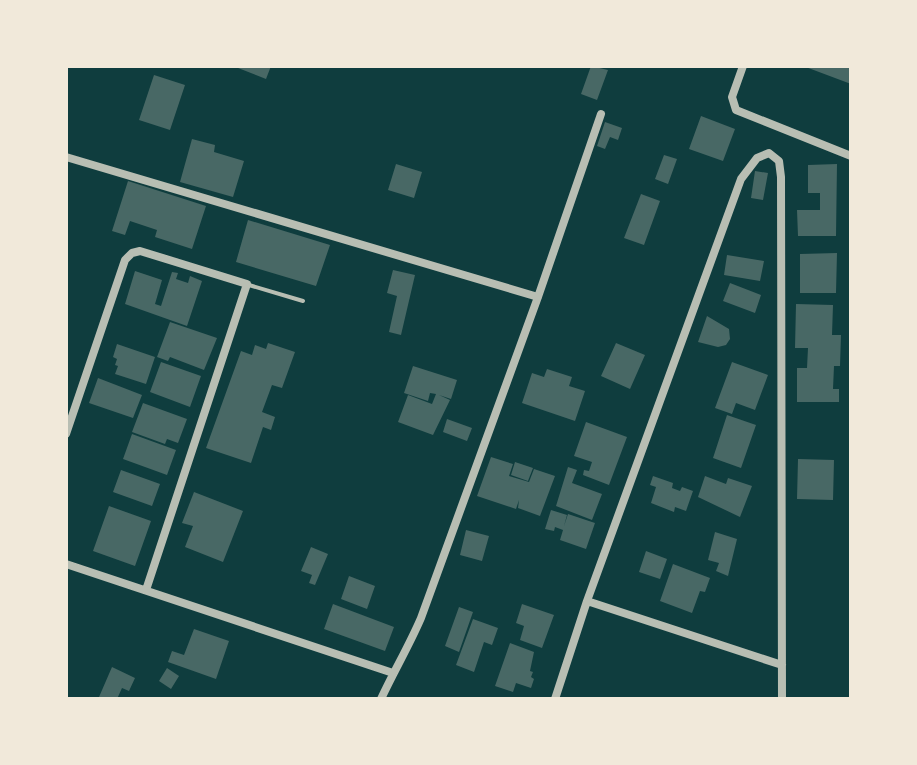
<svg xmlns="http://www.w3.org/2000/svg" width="917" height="765" viewBox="0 0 917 765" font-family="'Archivo Narrow',sans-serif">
	<rect width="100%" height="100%" fill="#0f3d3e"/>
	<path fill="#486865" d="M233 66H271L266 79Z
		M591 66 608 70 597 100 581 94Z
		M803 66H851V84Z
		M154 75 185 85 170 130 139 120Z
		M701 116 735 129 723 161 689 149Z
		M605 122 622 128 618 140 610 137 605 149 597 146Z
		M192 139 215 145 214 152 244 161 233 197 180 182Z
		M664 155 677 159 668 184 655 179Z
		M396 164 422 172 414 198 388 190Z
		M837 164 836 236H798L797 210H820V193H808V165Z
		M755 171 768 173 763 200 751 198Z
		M128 181 206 206 192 249 155 237 157 230 130 221 125 235 112 231Z
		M641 194 660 201 644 245 624 238Z
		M248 220 330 245 316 286 236 262Z
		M837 253 836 293H800V254Z
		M727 255 764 261 760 281 724 275Z
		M393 270 415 275 401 335 389 332 397 296 387 293Z
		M135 271 162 280 155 304 161 306 172 272 178 273 176 279 188 283 190 276 202 281 187 326 125 304Z
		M730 283 761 295 755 313 723 301Z
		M796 304 833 305 832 335H841L840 366H834L833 389H839V402H797V368H807L808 348H795Z
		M707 316 729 329 730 339 726 345 718 347 698 342Z
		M170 322 217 338 204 370 170 357 168 361 157 357Z
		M268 343 295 352 282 388 272 385 262 412 275 417 271 430 263 427 251 463 206 448 241 351 252 355 255 345 266 349Z
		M616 343 645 355 630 389 601 376Z
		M117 344 155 357 146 384 115 374 118 366 115 365 117 359 113 357Z
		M161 362 201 376 190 407 150 392Z
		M732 362 768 375 755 410 736 403 732 414 715 408Z
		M413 366 457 380 451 399 439 395 450 400 433 435 398 422 408 395 432 404 436 394 430 393 428 401 404 393Z
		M547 369 572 377 569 386 585 391 575 421 522 403 532 373 544 377Z
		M98 378 142 395 133 418 89 403Z
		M143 403 187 419 178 443 167 439 165 444 132 432Z
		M727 415 756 425 741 468 713 458Z
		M447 419 472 428 467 441 443 432Z
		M586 422 627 437 609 485 583 475 584 470 589 471 592 462 574 456Z
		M132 434 176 450 167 475 123 459Z
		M491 457 513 464 509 476 529 482 534 469 555 476 540 516 518 508 519 500 516 509 477 496Z
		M798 459 834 460 833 500 797 499Z
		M515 462 533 468 528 481 511 475Z
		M568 467 577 470 572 483 602 494 592 520 556 506Z
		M121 470 160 484 152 506 113 492Z
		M653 476 673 483 672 488 680 491 682 487 693 491 686 511 675 507 674 512 651 503 656 487 650 485Z
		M705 476 726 484 728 478 752 486 740 517 698 497Z
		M194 492 243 511 223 562 185 547 193 526 182 523Z
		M109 506 151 521 135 566 93 551Z
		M551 510 567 515 564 526 568 514 595 523 586 549 560 540 563 530 555 527 554 531 545 529Z
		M466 530 489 536 482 561 460 555Z
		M715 532 737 539 728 576 716 571 719 563 708 560Z
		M311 547 328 554 315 585 309 583 312 575 301 571Z
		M646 551 667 559 660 579 639 572Z
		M673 564 710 578 705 592 700 591 692 613 660 601Z
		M349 576 375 586 367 609 341 599Z
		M333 604 394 627 385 651 324 629Z
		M522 604 554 615 542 648 520 640 524 626 516 623Z
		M459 607 473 612 459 652 445 646Z
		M473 619 498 628 492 645 484 642 474 672 456 665Z
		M194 629 229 641 216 679 168 662 172 651 184 655Z
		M510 643 534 652 530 671 533 672 531 677 534 679 531 688 516 683 513 692 495 686Z
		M112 667 135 678 129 691 122 688 117 699H104L99 697Z
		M167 668 179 676 171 689 159 681Z"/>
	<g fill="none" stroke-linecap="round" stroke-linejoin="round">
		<path stroke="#b8beb3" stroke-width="4" d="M249 285 303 301"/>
		<path stroke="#b8beb3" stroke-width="8" d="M743 66 732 97 736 110 851 156
			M66 157 538 297
			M66 434 125 260 132 253 140 251 247 284 146 590
			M66 564 393 673
			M587 601 782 665
			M381 699C394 671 409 646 421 618L538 297 601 114
			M555 699 587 601 741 179 757 158 769 153 779 161 781 177 782 699"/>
	</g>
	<rect width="917" height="765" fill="none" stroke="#f1e9da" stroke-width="136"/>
</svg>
